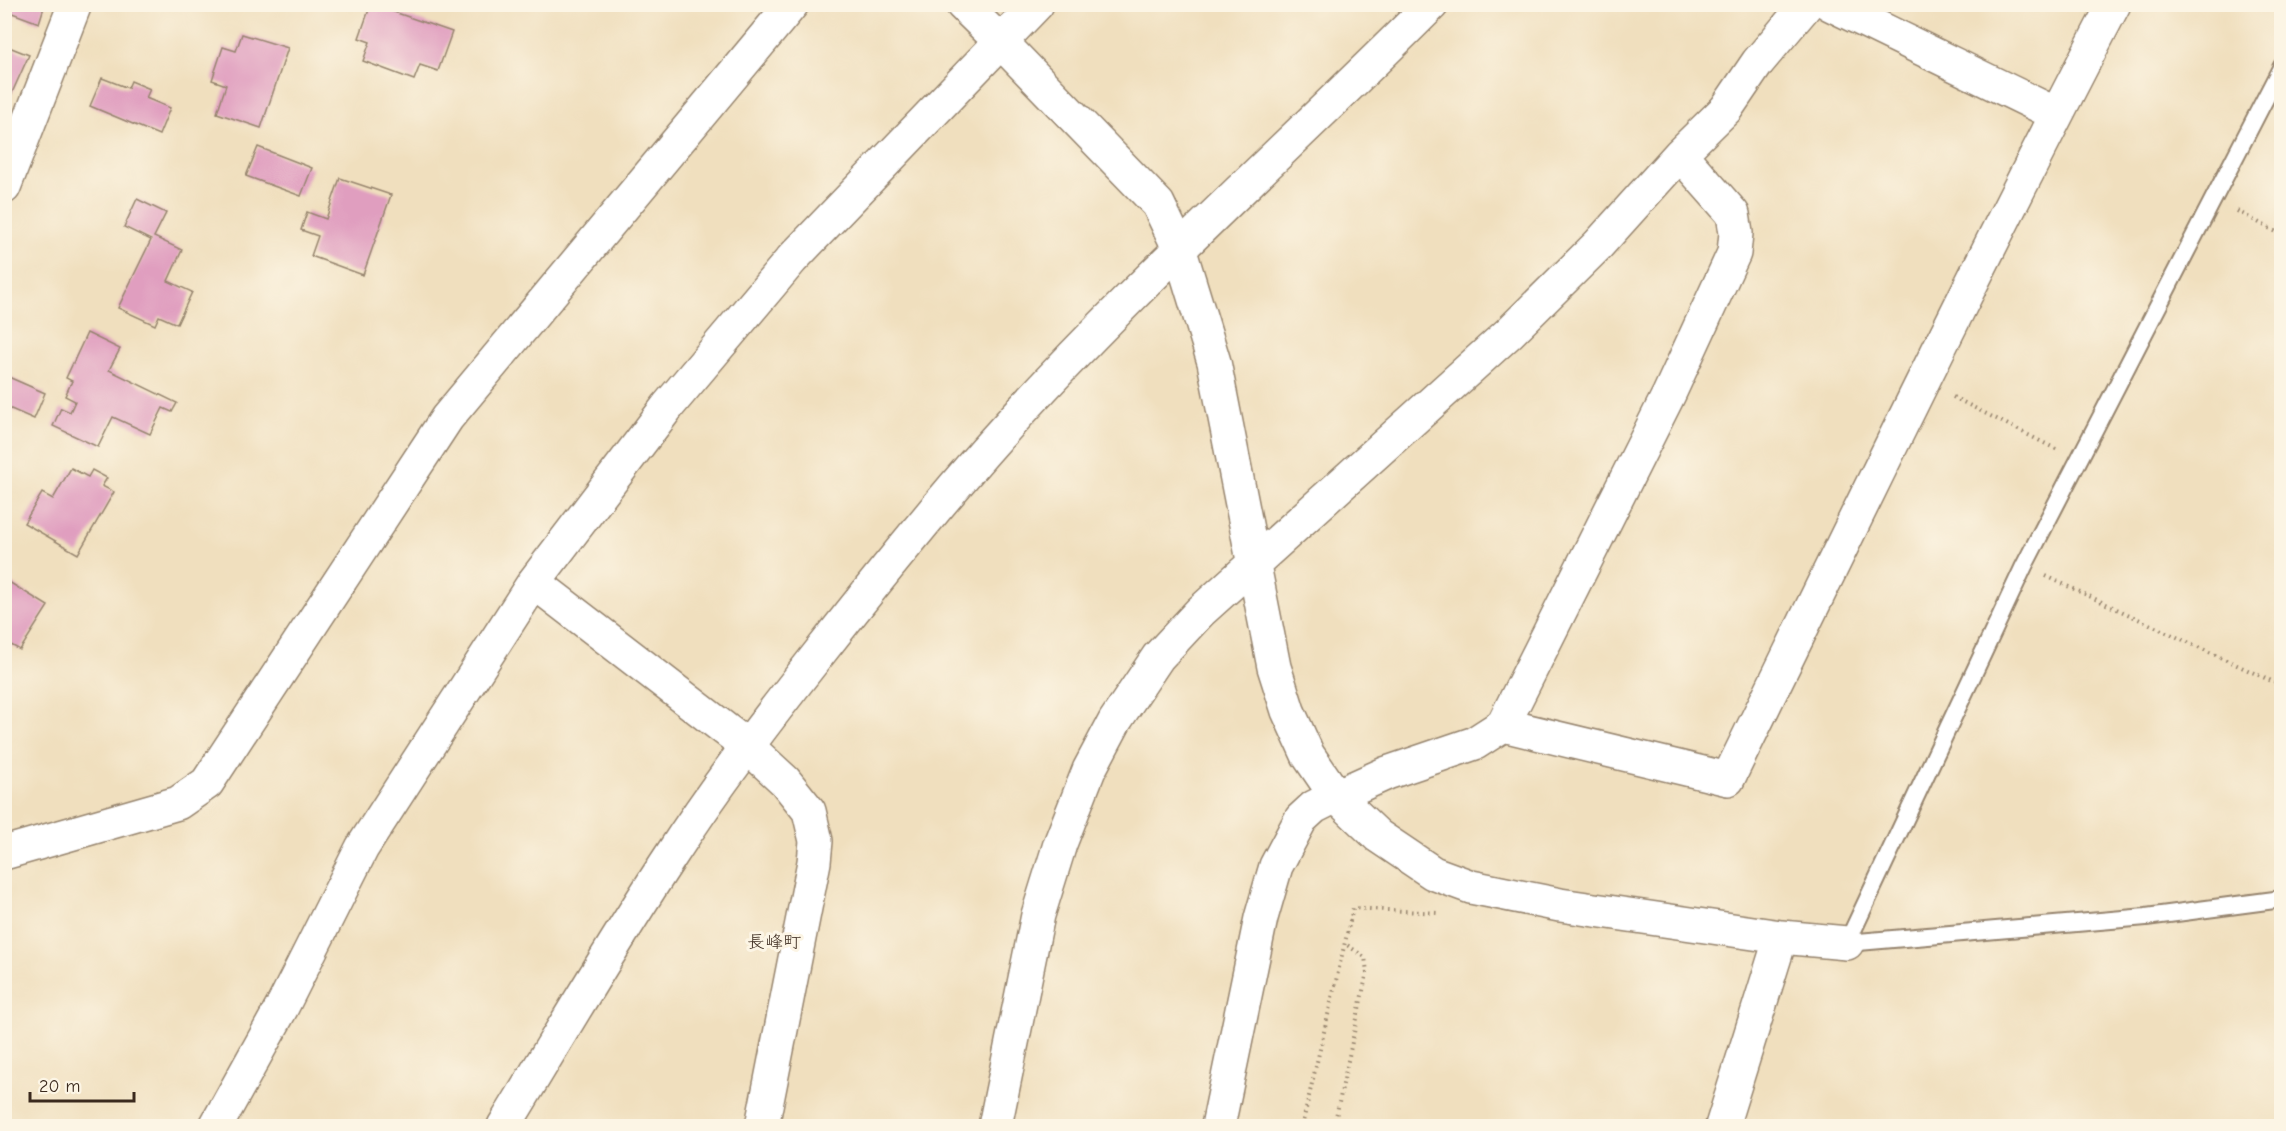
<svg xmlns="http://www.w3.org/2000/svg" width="2286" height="1131" viewBox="0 0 2286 1131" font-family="'Comic Neue','Klee One',sans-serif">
	<rect width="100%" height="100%" fill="#fcf5e5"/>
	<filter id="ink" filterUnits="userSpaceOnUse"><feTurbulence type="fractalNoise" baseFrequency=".0167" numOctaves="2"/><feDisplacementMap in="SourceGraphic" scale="12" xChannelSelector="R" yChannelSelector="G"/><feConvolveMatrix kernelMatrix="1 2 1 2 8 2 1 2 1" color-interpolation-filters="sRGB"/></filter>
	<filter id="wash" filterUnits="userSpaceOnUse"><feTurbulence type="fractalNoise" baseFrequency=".008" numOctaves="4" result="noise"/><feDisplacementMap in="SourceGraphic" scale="24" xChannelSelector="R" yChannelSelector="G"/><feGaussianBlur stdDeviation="1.35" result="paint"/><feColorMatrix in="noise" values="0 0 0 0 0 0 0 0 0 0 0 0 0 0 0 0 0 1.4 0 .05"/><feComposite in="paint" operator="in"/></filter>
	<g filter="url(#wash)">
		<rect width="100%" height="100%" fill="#f0dfbe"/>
		<g id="blocks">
			<path fill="#e09ebf" d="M4 4H45L39 23 4 10Z
				M371 4 452 32 438 71 420 65 414 80 363 61 370 42 359 38Z
				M242 34 288 48 261 128 217 113 226 85 212 80 223 47 236 51Z
				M4 45 29 55 11 95 4 92Z
				M102 78 128 88 131 81 150 89 146 98 170 108 159 135 90 106Z
				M258 147 312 168 301 196 246 176Z
				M340 178 391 195 363 275 311 256 318 236 301 230 307 212 326 219Z
				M137 199 166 213 154 237 182 250 168 281 192 292 177 324 159 316 155 325 118 308 151 240 124 227Z
				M87 333 120 349 109 370 177 403 172 412 163 408 150 434 113 417 98 447 53 426 61 408 70 412 75 401 65 396 72 381 66 378Z
				M4 375 45 393 34 419 4 406Z
				M71 468 88 477 92 470 107 478 102 486 114 492 78 554 24 523 42 493 53 499Z
				M4 579 48 606 20 650 4 641Z"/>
		</g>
	</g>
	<g filter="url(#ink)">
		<use href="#blocks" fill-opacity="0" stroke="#96846e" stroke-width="1.5"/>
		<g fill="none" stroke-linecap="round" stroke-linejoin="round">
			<defs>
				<path id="service" d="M1847 943 2024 566 2282 66
					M1847 943 2146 917 2282 899"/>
				<path id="minor" d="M962 4 1000 41 1158 204 1179 248 1214 362 1274 667 1288 711 1308 755 1336 796 1378 836 1433 873 1471 887 1560 905 1781 937 1847 943
					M1830 4 2056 114
					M4 187 75 4
					M534 582 747 746 785 781 809 811 816 841 814 862 762 1126
					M1503 725 1669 394 1734 253 1736 233 1733 214 1680 154
					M4 853 178 803 207 783 447 418 792 4
					M216 1126 282 1007 362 848 534 582 668 406 792 259 1037 4
					M995 1126 1038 915 1060 844 1089 770 1115 721 1158 657 1200 612 1509 333 1598 245 1680 154 1726 109 1758 62 1807 4
					M1218 1126 1261 918 1276 866 1301 819 1314 807 1336 796 1387 773 1475 743 1503 725 1728 779C1855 520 1980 260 2114 4
					M1722 1126 1781 937"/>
				<path id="tertiary" d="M504 1126C559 1036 612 945 670 857 715 787 766 721 817 656 872 586 927 517 985 451 1125 293 1283 153 1432 4"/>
			</defs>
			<use href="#service" stroke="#96846e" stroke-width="20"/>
			<use href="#minor" stroke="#96846e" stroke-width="36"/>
			<use href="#tertiary" stroke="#96846e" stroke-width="36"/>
			<path stroke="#96846e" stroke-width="4" stroke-dasharray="1.5 4.5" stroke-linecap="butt" d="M2237 211 2282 235
				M1953 397 2056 449
				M2046 576 2282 686
				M1302 1126 1353 908 1438 913
				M1334 1126 1367 972 1365 957 1344 943"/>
			<use href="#service" stroke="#fff" stroke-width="16"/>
			<use href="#minor" stroke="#fff" stroke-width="33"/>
			<use href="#tertiary" stroke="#fff" stroke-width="33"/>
		</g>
	</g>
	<g text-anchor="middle" stroke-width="6" stroke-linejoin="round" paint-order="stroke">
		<g font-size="18" fill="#3b2a1e" stroke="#fcf5e5">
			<text x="774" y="948">長峰町</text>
		</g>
	</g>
	<rect width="2286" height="1131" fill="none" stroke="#fcf5e5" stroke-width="24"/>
	<path d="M30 1092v9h104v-9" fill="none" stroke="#3b2a1e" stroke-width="3"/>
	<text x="39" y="1092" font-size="18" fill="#3b2a1e" stroke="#fcf5e5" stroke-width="4.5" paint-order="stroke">20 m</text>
</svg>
